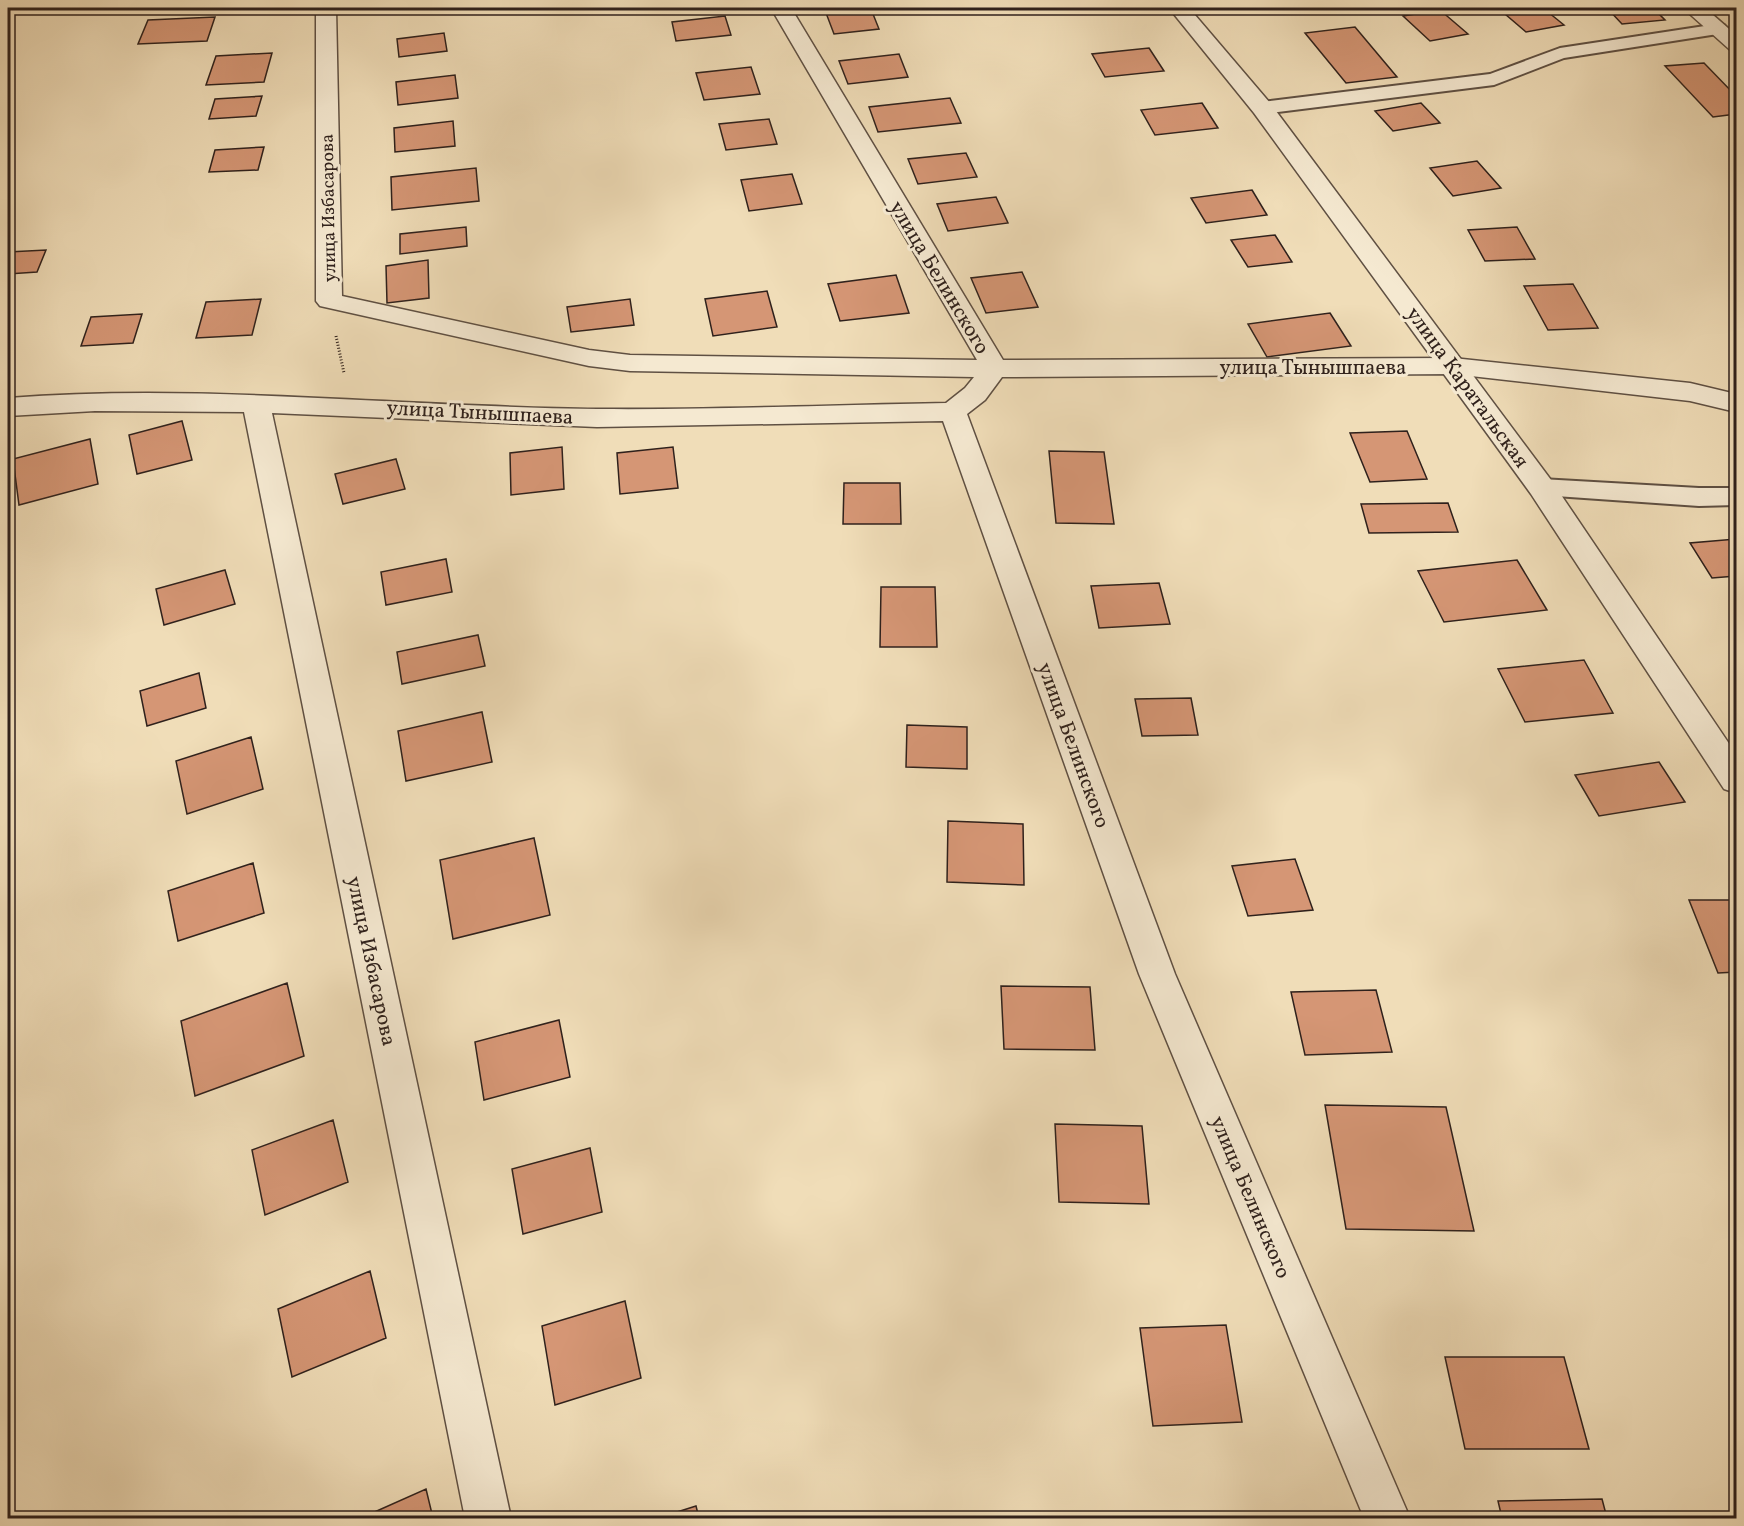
<svg xmlns="http://www.w3.org/2000/svg" width="1744" height="1526" viewBox="0 0 1744 1526" font-family="Vollkorn,serif">
	<rect width="100%" height="100%" fill="#f0ddb8"/>
	<filter id="stains"><feTurbulence type="fractalNoise" baseFrequency=".00333" numOctaves="4"/><feColorMatrix values="0 0 0 0 .2 0 0 0 0 .09 0 0 0 0 .02 0 0 0 .5 -.17"/></filter>
	<radialGradient id="worn" r=".72"><stop offset=".6" stop-color="#630" stop-opacity="0"/><stop offset="1" stop-color="#630" stop-opacity=".3"/></radialGradient>
	<path fill="#d59675" stroke="#2f211c" stroke-width="1.5" d="M1057 8H1108L1060 12Z
		M1543 8 1564 25 1526 32 1505 14Z
		M1607 8H1653L1665 20 1622 24Z
		M871 9 879 29 834 34 826 13Z
		M1440 10 1468 34 1430 41 1403 16Z
		M725 16 731 35 676 41 672 22Z
		M215 17 207 41 138 44 148 20Z
		M1355 27 1397 77 1346 83 1305 33Z
		M444 33 447 51 399 57 397 39Z
		M1149 48 1164 71 1105 77 1092 54Z
		M272 53 264 82 206 85 216 56Z
		M899 54 908 77 848 84 839 61Z
		M1704 63 1736 96V114L1713 117 1665 66Z
		M751 67 760 94 704 100 696 73Z
		M455 75 458 98 398 105 396 82Z
		M262 96 256 116 209 119 215 99Z
		M950 98 961 123 878 132 869 107Z
		M1202 103 1218 128 1155 135 1141 110Z
		M1421 103 1440 123 1393 131 1375 111Z
		M769 119 777 144 726 150 719 124Z
		M453 121 455 146 395 152 394 128Z
		M264 147 258 170 209 172 215 150Z
		M966 153 977 177 918 184 908 159Z
		M1477 161 1501 188 1453 196 1430 168Z
		M476 168 479 201 392 210 391 177Z
		M792 174 802 204 749 211 741 180Z
		M1252 190 1267 215 1206 223 1191 198Z
		M996 197 1008 223 948 231 937 204Z
		M466 227 467 246 400 254V234Z
		M1517 227 1535 259 1485 261 1468 230Z
		M1275 235 1292 262 1248 267 1231 240Z
		M46 250 37 272 8 274V252Z
		M428 260 429 298 387 303 386 266Z
		M1022 272 1038 307 986 313 971 278Z
		M896 275 909 313 840 321 828 284Z
		M1573 284 1598 328 1548 330 1524 286Z
		M767 291 777 327 713 336 705 299Z
		M261 299 252 335 196 338 206 302Z
		M630 299 634 325 571 332 567 307Z
		M1330 313 1351 346 1267 357 1248 324Z
		M142 314 133 343 81 346 91 317Z
		M182 421 192 460 137 474 129 435Z
		M1407 431 1427 479 1370 482 1350 433Z
		M90 439 98 484 19 505 13 459Z
		M562 447 564 489 511 495 510 453Z
		M673 447 678 488 620 494 617 453Z
		M1049 451 1104 452 1114 524 1056 523Z
		M396 459 405 489 343 504 335 474Z
		M844 483H900L901 524H843Z
		M1448 503 1458 532 1369 533 1361 504Z
		M1736 539V576L1712 578 1690 543Z
		M446 559 452 592 386 605 381 572Z
		M1517 560 1547 610 1444 622 1418 571Z
		M225 570 235 604 164 625 156 589Z
		M1159 583 1170 624 1099 628 1091 586Z
		M881 587H935L937 647H880Z
		M478 635 485 666 402 684 397 652Z
		M1584 660 1613 713 1525 722 1498 669Z
		M199 673 206 708 147 726 140 691Z
		M1191 698 1198 735 1142 736 1135 699Z
		M482 712 492 762 406 781 398 731Z
		M907 725 967 727V769L906 767Z
		M251 737 263 789 187 814 176 761Z
		M1659 762 1685 802 1599 816 1575 775Z
		M948 821 1023 824 1024 885 947 882Z
		M534 838 550 915 453 939 440 860Z
		M1295 859 1313 910 1248 916 1232 866Z
		M253 863 264 913 178 941 168 891Z
		M1689 900H1736V972L1718 973Z
		M287 983 304 1056 195 1096 181 1021Z
		M1001 986 1090 987 1095 1050 1004 1049Z
		M1376 990 1392 1052 1305 1055 1291 992Z
		M559 1020 570 1077 484 1100 475 1042Z
		M1325 1105 1446 1107 1474 1231 1346 1229Z
		M333 1120 348 1182 265 1215 252 1150Z
		M1055 1124 1142 1126 1149 1204 1059 1202Z
		M590 1148 602 1212 523 1234 512 1169Z
		M370 1271 386 1338 292 1377 278 1309Z
		M625 1301 641 1378 555 1405 542 1326Z
		M1226 1325 1242 1422 1153 1426 1140 1328Z
		M1445 1357H1564L1589 1449H1465Z
		M426 1489 433 1518H361Z
		M1602 1499 1607 1518H1502L1498 1501Z
		M696 1506 699 1518H658Z"/>
	<g fill="none" stroke-linecap="round" stroke-linejoin="round">
		<defs>
			<path id="service" d="M1718 24 1724 25 1727 29 1724 33 1564 58 1494 85 1262 114 1255 112 1252 108 1255 104 1262 102 1490 74 1560 48Z
				M1541 479 1699 488H1736V505L1699 506 1541 495 1532 493 1529 487 1532 481Z"/>
			<path id="minor" d="M316 8H336L342 296 589 350 630 355 977 360 771 8H791L1003 360 1453 358 1690 383 1736 394V412L1690 401 1453 374 1002 377 985 400 967 414 1175 974 1410 1518H1364L1139 974 943 421 597 427 272 413 511 1518H465L244 412 95 411 8 416V398C204 383 401 407 597 409 713 410 830 405 946 403L965 388 974 377 630 371 589 366 320 306 316 301Z
				M1683 8H1705L1736 35V51L1729 49Z"/>
			<path id="tertiary" d="M1169 8H1189L1270 103 1551 480 1736 754V793L1724 789 1531 494 1254 113Z"/>
		</defs>
		<use href="#service" stroke="#5f5043" stroke-width="4"/>
		<use href="#minor" stroke="#5f5043" stroke-width="3"/>
		<use href="#tertiary" stroke="#5f5043" stroke-width="3"/>
		<path stroke="#2f211c" stroke-width="3" stroke-dasharray="1 2" stroke-linecap="butt" d="M336 336 344 373"/>
		<use href="#service" fill="#f5e9d1" fill-rule="evenodd"/>
		<use href="#minor" fill="#f5e9d1" fill-rule="evenodd"/>
		<use href="#tertiary" fill="#f5e9d1" fill-rule="evenodd"/>
	</g>
	<g text-anchor="middle" stroke-width="6" stroke-linejoin="round" paint-order="stroke">
		<g font-size="18" fill="#2f211c" stroke="#f5e9d1">
			<text transform="translate(328 208) rotate(-91)" y="6">улица Избасарова</text>
		</g>
		<g font-size="21" fill="#2f211c" stroke="#f5e9d1">
			<text transform="translate(940 277) rotate(59)" y="7">улица Белинского</text>
			<text x="1313" y="374">улица Тынышпаева</text>
			<text transform="translate(1468 387) rotate(54)" y="7">улица Каратальская</text>
			<text transform="translate(480 412) rotate(3)" y="7">улица Тынышпаева</text>
			<text transform="translate(1074 745) rotate(70)" y="7">улица Белинского</text>
			<text transform="translate(372 961) rotate(78)" y="7">улица Избасарова</text>
			<text transform="translate(1251 1197) rotate(67)" y="7">улица Белинского</text>
		</g>
	</g>
	<rect width="1744" height="1526" fill="none" stroke="#f0ddb8" stroke-width="30"/>
	<rect x="9" y="9" width="1726" height="1508" fill="none" stroke="#2f211c" stroke-width="3"/>
	<rect x="15" y="15" width="1714" height="1496" fill="none" stroke="#2f211c" stroke-width="1.5"/>
	<rect width="100%" height="100%" filter="url(#stains)"/>
	<rect width="100%" height="100%" fill="url(#worn)"/>
</svg>
